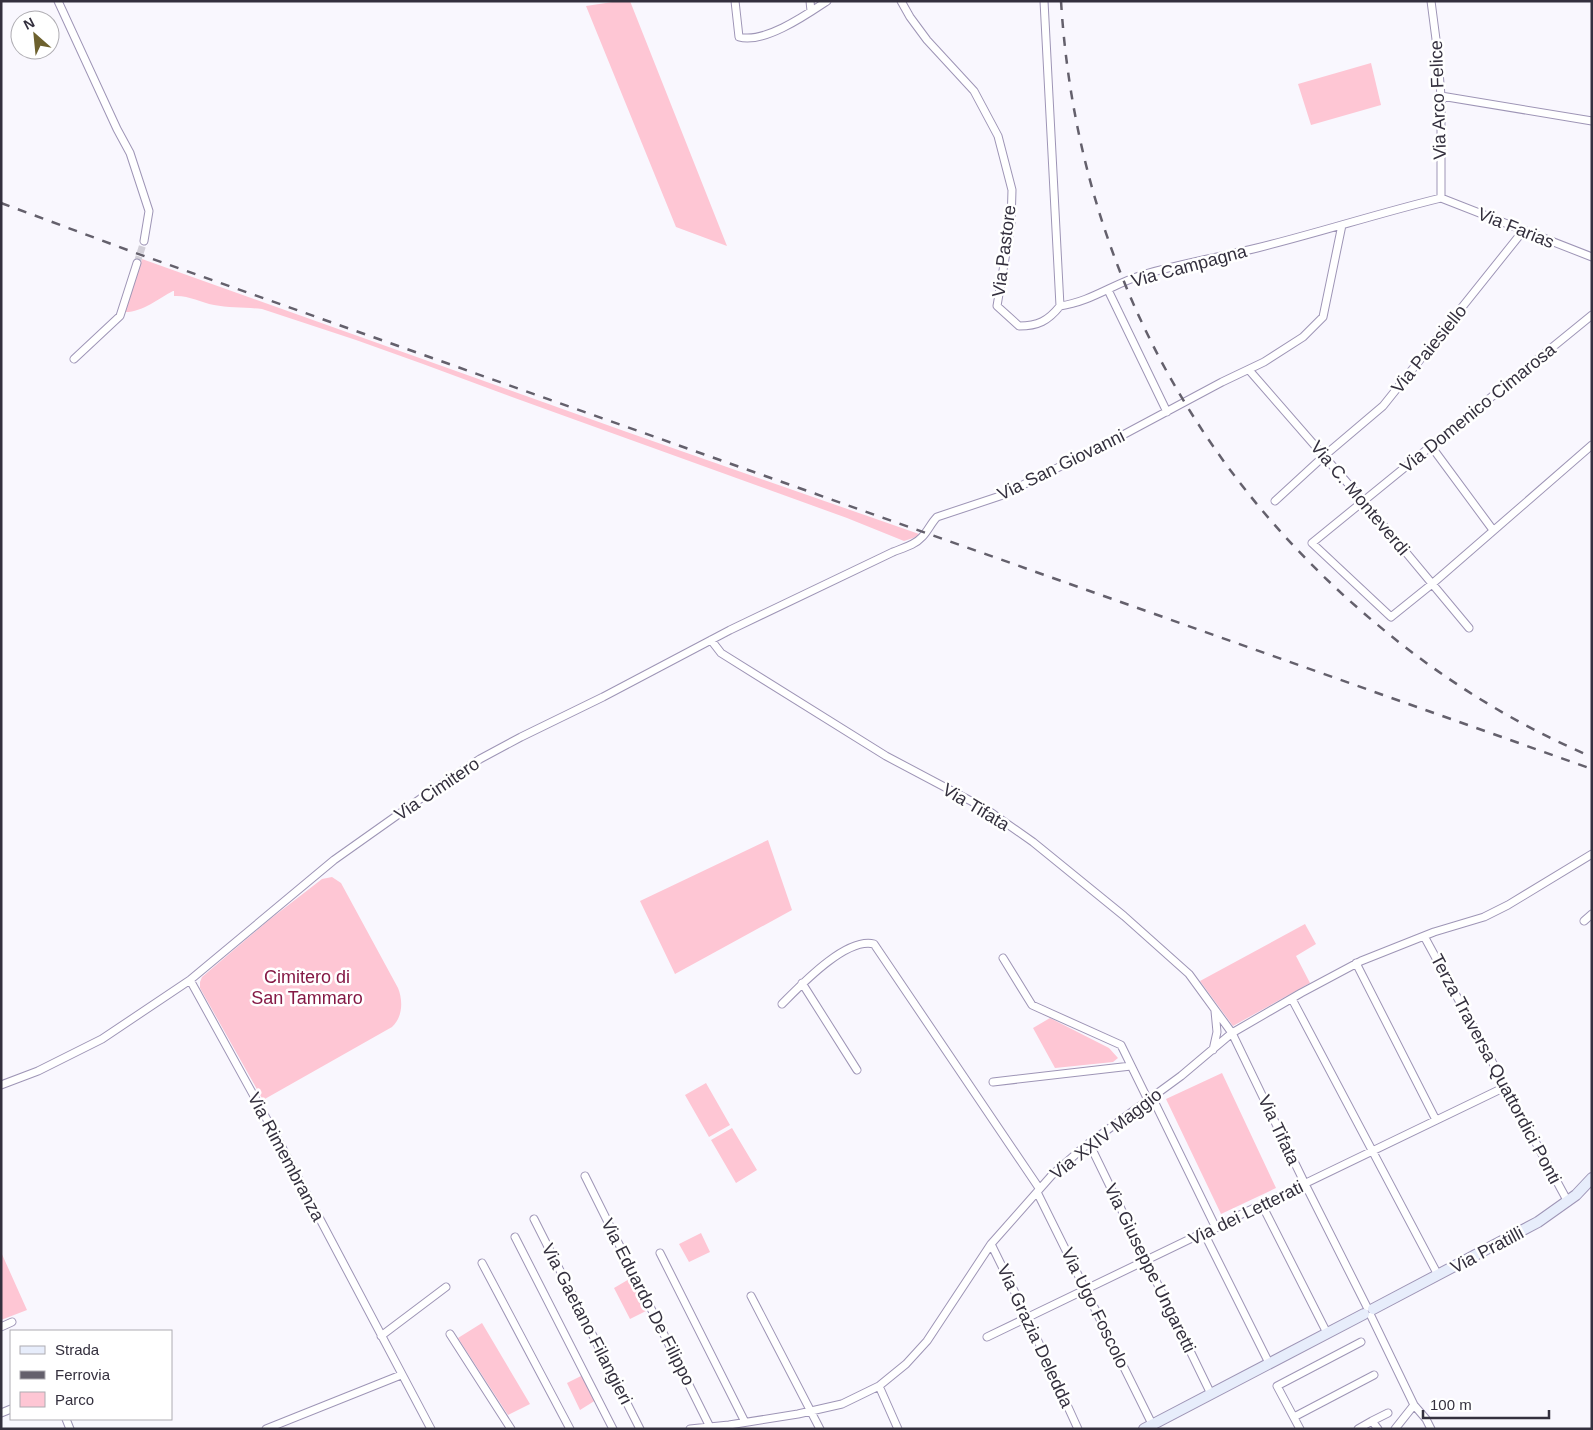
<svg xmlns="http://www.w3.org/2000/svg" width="1593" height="1430" viewBox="0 0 1593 1430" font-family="Helvetica,sans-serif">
	<rect width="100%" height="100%" fill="#f9f7fe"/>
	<path fill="#fec6d4" d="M619 1H630L727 246 676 227 586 6Z
		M1371 63 1381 105 1311 125 1298 84Z
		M142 259 624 431 919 534 916 537 904 541 847 518 512 397 423 364 356 340 262 309C246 307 229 308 214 305 200 302 188 295 174 296V291H173C158 299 141 313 124 312Z
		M768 840 792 910 675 974 640 901Z
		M332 877 341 883 398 988C403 1000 403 1017 392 1027L263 1100 200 988V982L202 977 269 920 322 879Z
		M1305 924 1316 944 1296 956 1310 983 1233 1026 1200 981Z
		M1050 1018 1109 1048 1118 1058 1113 1062 1055 1068 1033 1028Z
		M1222 1073 1276 1188 1221 1214 1166 1099Z
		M706 1083 730 1125 709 1137 685 1095Z
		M732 1128 757 1170 736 1183 711 1140Z
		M701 1233 710 1252 689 1262 679 1244Z
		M1 1252 27 1310 1 1320Z
		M631 1278 648 1310 630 1319 614 1288Z
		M482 1323 530 1404 508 1415 458 1338Z
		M583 1375 596 1400 580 1410 567 1383Z"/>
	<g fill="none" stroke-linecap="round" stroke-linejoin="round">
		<path stroke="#d2cfd8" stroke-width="7" stroke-dasharray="7 3.5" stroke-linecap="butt" d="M137 263 144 241"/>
		<defs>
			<path id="street" d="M58 1 117 129 130 153 149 211 144 241
				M735 1 739 37C764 44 806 15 827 1
				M810 1 811 11
				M901 1 910 17 927 40 974 91 998 136 1012 190 1011 223 997 306 1019 326C1038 326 1048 321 1060 306
				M1044 1 1060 306C1090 302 1113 284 1142 275 1179 264 1219 257 1257 248 1318 233 1379 213 1441 198
				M1431 1 1437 47 1441 96V198
				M1441 96 1592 121
				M1441 198 1592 257
				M1108 290 1167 412
				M1592 315 1312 543 1391 617 1432 584 1592 445
				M74 359 120 316 137 263
				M1249 370 1364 502 1469 628
				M1431 446 1493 530
				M1275 501 1324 456 1383 406 1523 231
				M711 640 721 653 886 756 986 809 1033 842 1124 916 1189 974 1232 1033 1305 1184 1367 1307
				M1584 921 1592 914
				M1424 936 1568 1202
				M1003 958 1032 1005 1121 1045 1148 1100
				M1356 963 1436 1120
				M190 980 276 1136 431 1429
				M802 983 857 1070
				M1292 999 1438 1275
				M782 1004C801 985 846 937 874 944L1039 1188
				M1213 1050 1217 1032 1215 1011
				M993 1082 1131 1066
				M1 1085 38 1071 102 1039 190 980 334 860 430 792 480 759 521 737 603 697 730 630 893 552C903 548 915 545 922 537 928 531 931 523 937 517L1000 496 1106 444 1222 382 1264 362 1303 337 1323 317 1342 225
				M1152 1097 1216 1228
				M1089 1143 1211 1394
				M585 1176 710 1427
				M1037 1192 1152 1424
				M1262 1205 1327 1333
				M534 1219 640 1429
				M1204 1233 1269 1363
				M515 1237 613 1429
				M991 1244 1028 1319 1078 1429
				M660 1253 745 1422
				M482 1263 570 1429
				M751 1296 820 1429
				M1371 1316 1414 1405 1426 1419 1431 1429
				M1 1327 12 1322
				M450 1334 511 1429
				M381 1336 446 1287
				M987 1337 1505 1087
				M879 1386 898 1429
				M1 1413 11 1409
				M1294 1417 1374 1375
				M66 1419 70 1429
				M1372 1421 1388 1413
				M266 1429 401 1375
				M690 1429 729 1425 798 1414 842 1404 879 1386 906 1364 927 1341 991 1244 1052 1175 1084 1147 1181 1076 1232 1033 1301 993 1361 961 1434 932 1484 917 1508 905 1592 854
				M1300 1429 1277 1386 1361 1342
				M1358 1429 1372 1421 1378 1429
				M1395 1429 1414 1405"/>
			<path id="secondary" d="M1373 1309 1538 1222 1576 1195 1592 1178
				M1144 1429 1364 1314"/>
		</defs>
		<use href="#street" stroke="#9e95b6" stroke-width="9"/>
		<use href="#secondary" stroke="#9e95b6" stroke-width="12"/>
		<use href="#street" stroke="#fff" stroke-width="7"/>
		<use href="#secondary" stroke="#e7edfb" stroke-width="10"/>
		<path stroke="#64606c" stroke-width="2.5" stroke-dasharray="9 9" stroke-linecap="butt" d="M1061 1C1076 246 1185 463 1373 621 1439 677 1512 723 1592 757
			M1 203 133 252 1592 769"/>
	</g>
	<g text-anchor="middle" stroke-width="5" stroke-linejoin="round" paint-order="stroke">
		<g font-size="18" fill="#34303e" stroke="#fff">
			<text transform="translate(1438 100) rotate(-92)" y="6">Via Arco Felice</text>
			<text transform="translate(1516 228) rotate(22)" y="6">Via Farias</text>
			<text transform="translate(1004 251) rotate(-83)" y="6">Via Pastore</text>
			<text transform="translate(1189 266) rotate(-15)" y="6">Via Campagna</text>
			<text transform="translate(1429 349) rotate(-51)" y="6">Via Paiesiello</text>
			<text transform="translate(1478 408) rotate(-39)" y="6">Via Domenico Cimarosa</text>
			<text transform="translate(1061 465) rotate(-26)" y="6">Via San Giovanni</text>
			<text transform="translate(1360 498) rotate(50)" y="6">Via C. Monteverdi</text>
			<text transform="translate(437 789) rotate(-34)" y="6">Via Cimitero</text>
			<text transform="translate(976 807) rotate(31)" y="6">Via Tifata</text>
			<text transform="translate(1496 1069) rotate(62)" y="6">Terza Traversa Quattordici Ponti</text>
			<text transform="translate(1279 1130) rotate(65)" y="6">Via Tifata</text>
			<text transform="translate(1106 1134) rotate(-38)" y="6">Via XXIV Maggio</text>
			<text transform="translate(286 1157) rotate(62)" y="6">Via Rimembranza</text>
			<text transform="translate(1246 1213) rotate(-26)" y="6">Via dei Letterati</text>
			<text transform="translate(1487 1250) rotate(-28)" y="6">Via Pratilli</text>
			<text transform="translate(1150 1268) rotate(64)" y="6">Via Giuseppe Ungaretti</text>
			<text transform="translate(648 1302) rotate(63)" y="6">Via Eduardo De Filippo</text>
			<text transform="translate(1095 1308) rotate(64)" y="6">Via Ugo Foscolo</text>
			<text transform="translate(587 1324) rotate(63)" y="6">Via Gaetano Filangieri</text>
			<text transform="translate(1035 1336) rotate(65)" y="6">Via Grazia Deledda</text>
		</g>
		<g font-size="18" fill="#851a46" stroke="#fff">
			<text x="307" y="983">Cimitero di<tspan x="307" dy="21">San Tammaro</tspan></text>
		</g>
	</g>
	<rect width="1593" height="1430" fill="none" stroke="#34303e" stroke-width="5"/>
	<rect x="10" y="1330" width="162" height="90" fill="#ffffff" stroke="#aeacb2"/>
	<rect x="20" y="1346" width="25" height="8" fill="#e7edfb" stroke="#aeacb2"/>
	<text x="55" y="1355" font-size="15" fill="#34303e">Strada</text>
	<rect x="20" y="1371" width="25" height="8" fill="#64606c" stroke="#aeacb2"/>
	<text x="55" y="1380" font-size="15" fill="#34303e">Ferrovia</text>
	<rect x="20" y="1392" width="25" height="15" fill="#fec6d4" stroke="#aeacb2"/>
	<text x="55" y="1405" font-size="15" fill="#34303e">Parco</text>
	<g transform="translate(35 35) rotate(333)"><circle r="24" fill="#ffffff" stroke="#aeacb2"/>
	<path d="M0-4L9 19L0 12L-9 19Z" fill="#6d612e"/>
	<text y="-8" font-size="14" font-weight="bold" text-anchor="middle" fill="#34303e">N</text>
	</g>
	<path d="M1423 1410v8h126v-8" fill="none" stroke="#34303e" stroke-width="2.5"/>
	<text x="1430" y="1410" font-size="15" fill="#34303e" stroke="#ffffff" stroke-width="4" paint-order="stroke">100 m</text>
</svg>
